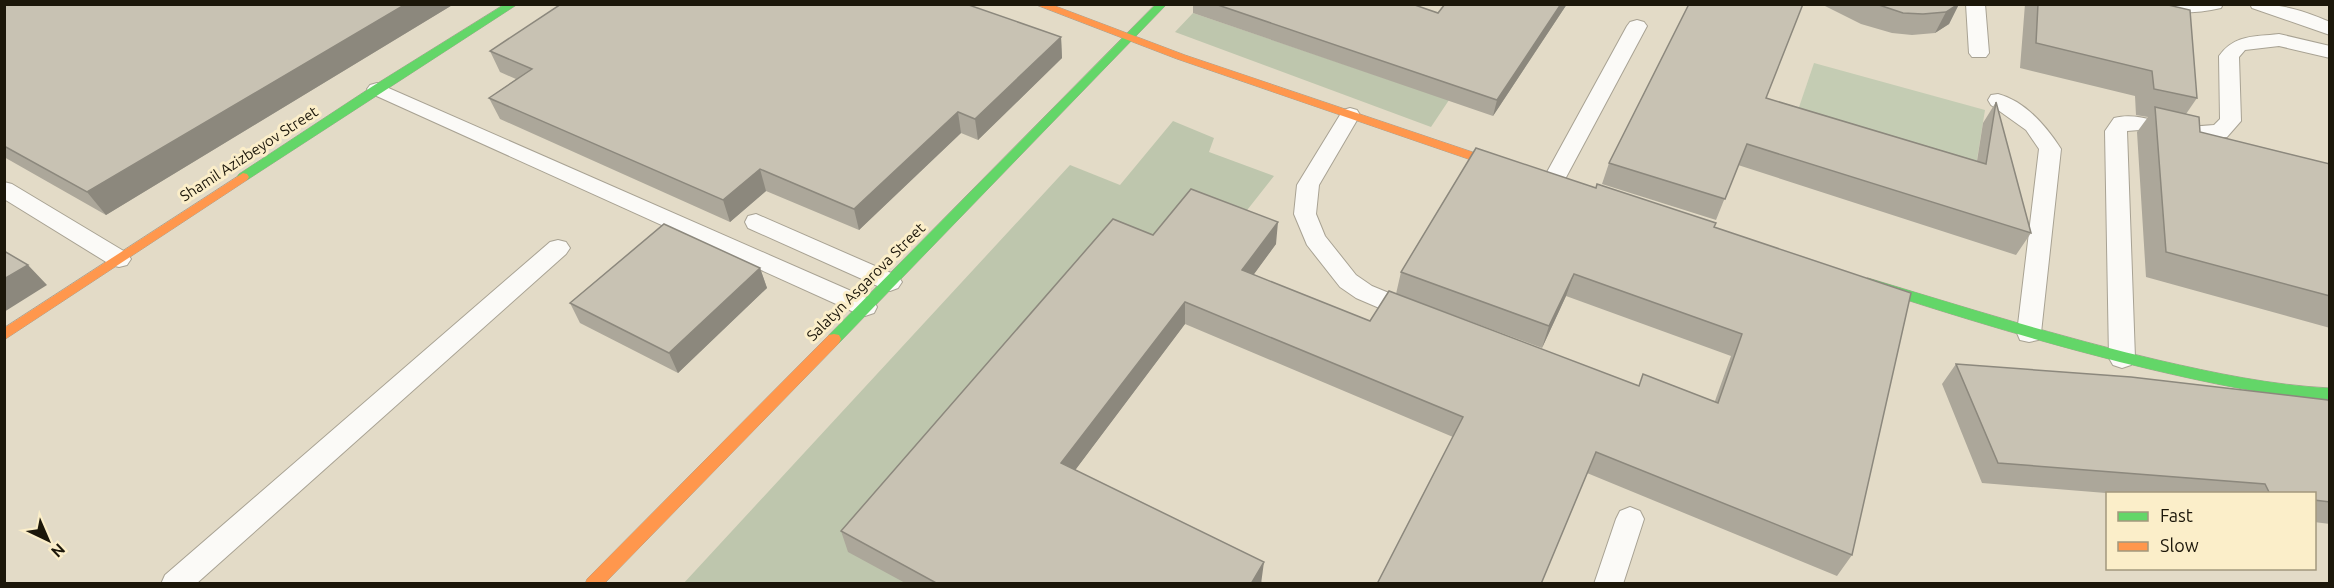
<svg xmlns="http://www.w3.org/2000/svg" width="2334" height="588" viewBox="0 0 2334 588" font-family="Ubuntu,sans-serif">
	<rect width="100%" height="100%" fill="#e3dbc7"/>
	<path fill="#c4ccb3" d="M1814 63 1985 110 1975 172 1795 119Z"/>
	<path fill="#bec6ad" d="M1193 13 1449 100 1431 127 1175 32Z
		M1173 121 1214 138 1209 152 1274 176 1233 228 849 551 907 583 683 584 1070 165 1120 185Z"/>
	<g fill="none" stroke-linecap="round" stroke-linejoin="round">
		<defs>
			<path id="lane" d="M1966 4H1985L1989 53 1986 57H1972L1969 53Z
				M2140 4H2223L2221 8C2195 14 2168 14 2142 8Z
				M2250 4C2281 4 2300 9 2330 22V35L2252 8Z
				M1637 20 1644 22 1647 26 1563 183 1560 188 1552 190 1544 188 1541 183 1627 26 1630 22Z
				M2279 34 2330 46V58L2279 46 2245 50 2239 57 2241 121 2227 137 2181 140 2139 130 2127 131 2135 358 2131 365 2122 368 2113 365 2109 358 2105 131 2114 118C2137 112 2157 123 2180 126 2191 127 2203 126 2214 125L2220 119 2219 56C2235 34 2254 37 2279 34Z
				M377 83 874 301 877 307 874 313 865 316 856 313 370 93 367 89 370 85Z
				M1998 94C2025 101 2047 127 2061 149L2041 333 2038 340 2029 342 2020 340 2017 333 2039 149 2026 130 1991 105 1988 100 1991 95Z
				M1350 108 1357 110 1360 115 1319 185 1316 214 1325 236 1356 275 1372 286 1423 307 1426 313 1423 319 1414 322 1405 319 1356 298 1340 287 1307 245 1294 214 1297 185 1343 110Z
				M4 182 12 184 127 253 131 259 127 265 119 267 111 265 4 199Z
				M756 214 898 276 902 282 898 288 890 291 882 288 748 228 745 222 748 216Z
				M558 240 566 242 570 248 566 254 196 584H161L165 575 550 242Z
				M1630 507 1640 511 1644 519 1623 584H1594L1616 519 1620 511Z"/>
			<path id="fast" d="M505 4H518L247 180H239L237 177 239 174 373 86Z
				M1156 4H1167L839 343H829L827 339 829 335Z
				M1868 278C1964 307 2060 337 2158 360 2215 373 2271 385 2330 388V400C2268 396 2209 383 2149 369 2053 346 1958 317 1863 286L1861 283Z"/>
			<path id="slow" d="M1034 4H1050L1185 55 1517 167 1519 170 1513 174 1509 173 1177 59Z
				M243 173 247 174 249 177 247 180 4 340V328Z
				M834 334 839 335 841 339 839 343 604 584H585L587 579 829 335Z"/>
		</defs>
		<use href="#lane" stroke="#a8a293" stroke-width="2"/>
		<use href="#fast" stroke="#a8a293" stroke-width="1"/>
		<use href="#slow" stroke="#a8a293" stroke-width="1"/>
		<use href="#lane" fill="#fbfaf7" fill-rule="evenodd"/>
		<use href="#fast" fill="#63d668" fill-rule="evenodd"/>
		<use href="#slow" fill="#ff974d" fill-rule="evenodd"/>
	</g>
	<path fill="#aca79a" d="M4 4H454L106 215 4 157Z
		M1193 4H1412L1438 13 1445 4H1567L1493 116 1193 13Z
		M1821 4H1959L1949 24 1935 33 1912 35 1892 33 1861 24Z
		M2025 4H2164L2197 98 2186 114 2200 132 2330 164V328L2146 277 2137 132 2148 117 2136 115 2135 96 2020 68Z
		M1061 37 1062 58 978 140 961 133 859 230 766 191 730 222 500 119 489 98 516 79 500 72 490 51Z
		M1766 98 1977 161 1983 123 1996 102 2031 233 2016 255 1738 165 1716 220 1602 184 1609 163Z
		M1714 227 1852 555 1837 576 1587 473 1453 437 1185 324 1075 470 1262 582 1261 584H907L848 552 841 531 1153 235 1276 244 1253 275 1370 321 1638 385 1715 401 1731 356 1566 296 1542 348 1396 294 1401 272Z
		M760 268 767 288 678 373 580 323 570 303Z
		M1956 364 2330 404V524L2314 522V494H2118L1982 483 1942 384Z"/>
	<path fill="#8c887d" d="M406 4H454L106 215 87 192Z
		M1561 4H1567L1493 116 1497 100Z
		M1958 4H1959L1949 24 1935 33 1946 12Z
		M1061 37 1062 58 978 140 975 119Z
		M958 112 961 133 859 230 854 209Z
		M760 169 766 191 730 222 723 200Z
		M1278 222 1276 244 1241 292 1242 270Z
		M28 265 47 285 4 312V279Z
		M760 268 767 288 678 373 669 353Z
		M1574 274 1566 296 1542 348 1549 326Z
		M1185 302V324L1064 485 1061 463Z
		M1264 562 1261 584H1251Z"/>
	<path fill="#c8c2b3" stroke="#8c887d" stroke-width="1.5" d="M4 4H406L87 192 4 146Z
		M561 4H966L1061 37 975 119 958 112 854 209 760 169 723 200 489 98 532 69 490 51Z
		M1215 4H1412L1438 13 1445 4H1561L1497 100Z
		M1689 4H1803L1766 98 1986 164 1996 102 2031 233 1747 144 1725 199 1609 163Z
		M1876 4H1958L1946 12 1923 14 1903 13Z
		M2038 4H2164L2190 10 2197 98 2154 89 2152 71 2036 43Z
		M2155 107 2199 117 2200 132 2330 164V296L2166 252Z
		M1476 148 1596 188 1597 184 1716 223 1714 227 1911 293 1852 555 1596 452 1541 584H1377L1463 417 1185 302 1061 463 1264 562 1251 584H938L841 531 1113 219 1153 235 1191 189 1278 222 1242 270 1370 321 1389 291 1639 386 1643 374 1718 403 1742 334 1574 274 1549 326 1401 272Z
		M664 224 760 268 669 353 570 303Z
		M4 251 28 265 4 279Z
		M1956 364 2131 377 2328 400 2330 404V502L2314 500V494H2270L2265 484 1998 463Z"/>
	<g text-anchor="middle" stroke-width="6" stroke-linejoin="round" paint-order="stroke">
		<g font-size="15" fill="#1c170a" stroke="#fbeec9">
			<text transform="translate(249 154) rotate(-33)" y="5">Shamil Azizbeyov Street</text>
			<text transform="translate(866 282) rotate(-45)" y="5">Salatyn Asgarova Street</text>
		</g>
	</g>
	<rect width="2334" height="588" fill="none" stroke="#1c170a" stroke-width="12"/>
	<rect x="2106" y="492" width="210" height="78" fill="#fbeec9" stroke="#a2987d" stroke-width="1.5"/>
	<rect x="2118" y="512" width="30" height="9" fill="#63d668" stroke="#a2987d" stroke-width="1.5"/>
	<text x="2160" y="522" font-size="18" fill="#1c170a">Fast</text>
	<rect x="2118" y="542" width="30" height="9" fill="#ff974d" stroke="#a2987d" stroke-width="1.5"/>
	<text x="2160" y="552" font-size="18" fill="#1c170a">Slow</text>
	<g transform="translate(48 540) rotate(136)" stroke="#fbeec9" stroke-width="4.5" paint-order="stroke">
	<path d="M0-4.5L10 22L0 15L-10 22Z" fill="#1c170a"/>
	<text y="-9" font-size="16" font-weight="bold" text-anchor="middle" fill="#1c170a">N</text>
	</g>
</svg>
